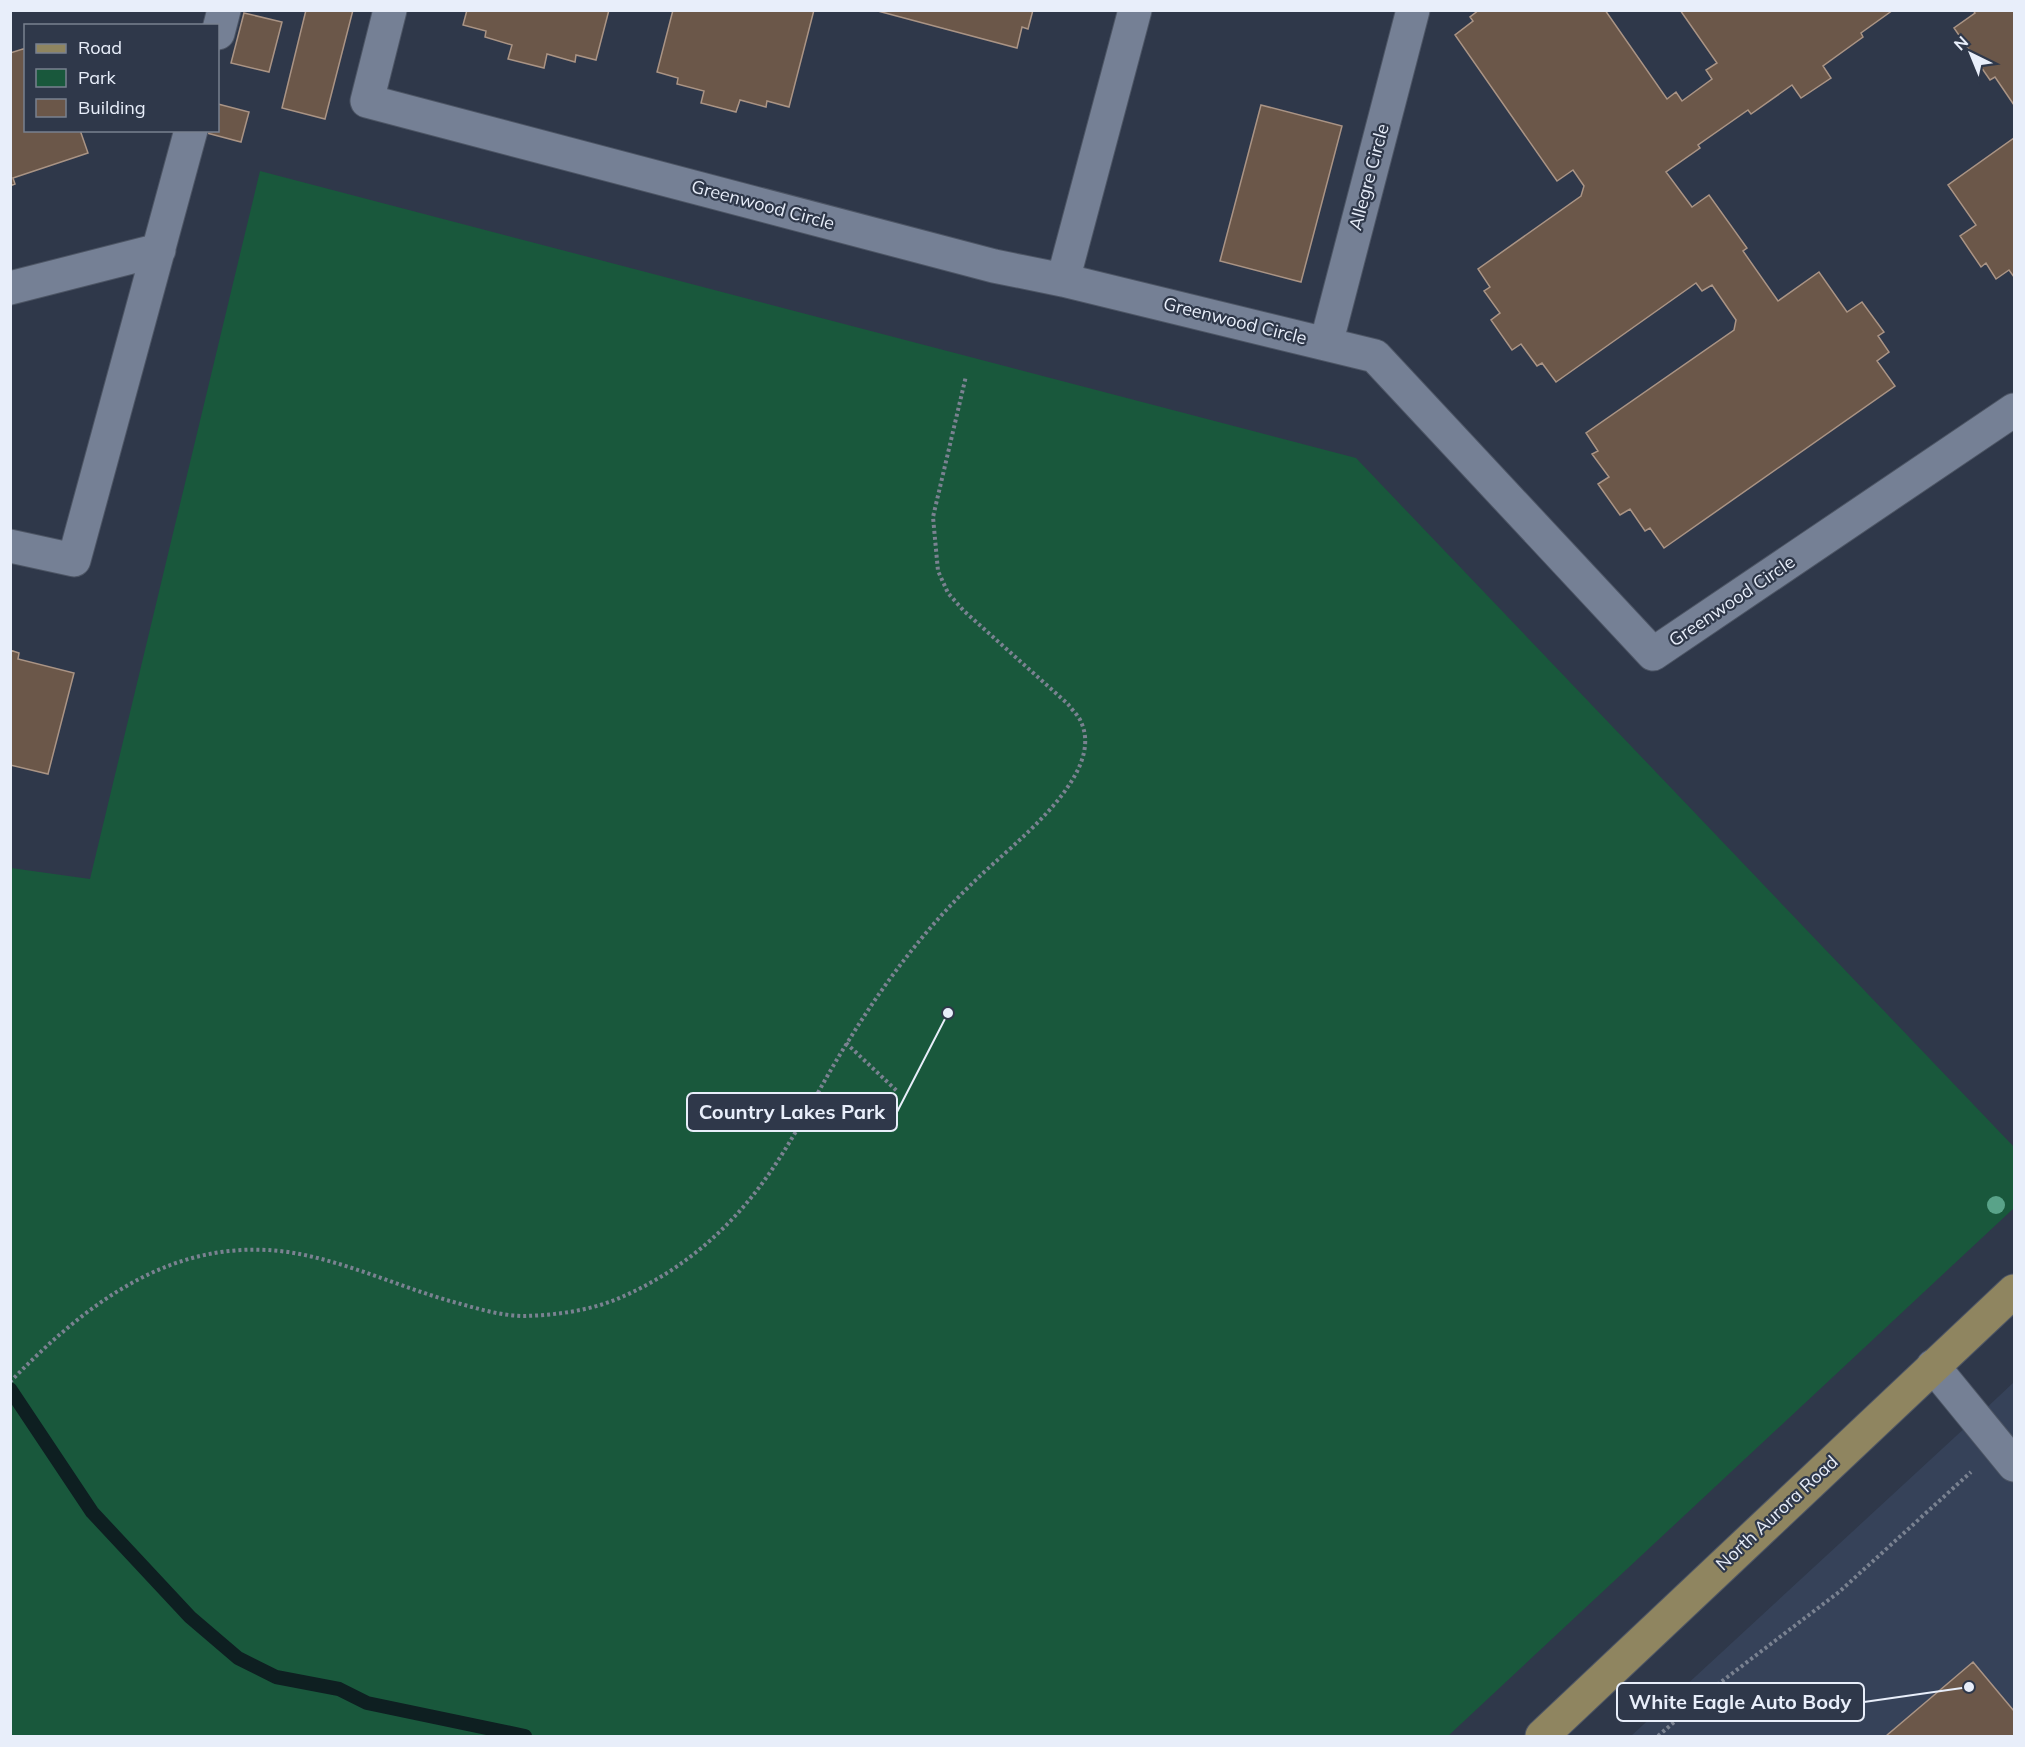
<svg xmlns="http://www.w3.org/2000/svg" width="2025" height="1747" viewBox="0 0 2025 1747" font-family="Mulish,sans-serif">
	<rect width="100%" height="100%" fill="#2f384a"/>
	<path fill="#364259" d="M2014 1382V1736H1631L1981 1413Z"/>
	<path fill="#19583c" d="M260 171 1356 458 2014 1147V1208L1448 1736H11V868L90 879Z"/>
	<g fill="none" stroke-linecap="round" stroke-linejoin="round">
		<path stroke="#0e1f21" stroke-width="14" d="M10 1389 92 1512 190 1617 238 1658 276 1677 339 1689 367 1703 525 1736"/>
	</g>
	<path fill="#6b5749" stroke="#aa9485" stroke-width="1.5" d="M306 10H353L325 119 282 108Z
		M467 10H609L596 60 576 55 575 62 547 54 544 68 508 59 512 45 485 37 486 31 463 25Z
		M673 10H814L789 107 767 101 766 107 740 100 736 112 701 103 704 91 677 84 678 78 657 72Z
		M874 10H1033L1028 29 1022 27 1017 48Z
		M1479 10H1605L1667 99 1676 92 1682 101 1712 79 1706 70 1717 63 1680 10H1893L1861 33 1863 37 1823 66 1831 78 1801 98 1792 85 1751 114 1748 110 1698 145 1700 148 1666 172 1692 207 1709 195 1747 248 1743 251 1778 301 1819 272 1847 312 1862 302 1884 332 1878 336 1889 352 1877 361 1895 386 1664 548 1650 528 1645 531 1630 509 1620 515 1598 484 1609 477 1592 454 1598 451 1586 433 1734 330 1736 320 1712 285 1702 291 1696 283 1556 382 1542 363 1537 366 1521 344 1512 350 1491 320 1500 313 1484 291 1490 287 1478 269 1581 196 1584 186 1573 170 1557 181 1455 35 1473 21 1470 17Z
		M1973 10H2014V105L1995 77 1990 80 1954 28 1975 13Z
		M244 13 282 22 269 72 231 63Z
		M26 48V130H80L88 153 13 178 15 184 10 186V53Z
		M218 104 249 112 241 142 203 132 218 130Z
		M1261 105 1342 126 1301 282 1220 261Z
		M2014 138V277L2009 270 1996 279 1986 263 1981 267 1960 236 1976 225 1948 185Z
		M10 650 19 653 18 659 74 673 48 774 10 765Z
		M1973 1662 2014 1711V1736H1886Z"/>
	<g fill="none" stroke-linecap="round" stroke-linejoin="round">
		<defs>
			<path id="minor" d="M390 10 367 101 994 266 1063 280 1375 356 1653 654 2014 410
				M218 33 224 10
				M1063 280 1135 10
				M10 288 159 250
				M1326 344 1413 10
				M10 546 74 560 191 130
				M1933 1366 2014 1465"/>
			<path id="major" d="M1542 1736 2014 1291"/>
		</defs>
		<use href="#minor" stroke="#4d5565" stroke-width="35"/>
		<use href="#major" stroke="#4d5565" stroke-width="35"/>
		<path stroke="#7a8291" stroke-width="4" stroke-dasharray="3 3" stroke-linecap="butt" d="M846 1043 897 1091
			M10 1382C86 1304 172 1236 288 1252 347 1261 403 1289 461 1304 482 1310 504 1316 525 1316 558 1315 594 1310 624 1296 685 1269 734 1225 771 1171 800 1129 822 1082 849 1040 886 980 928 925 980 876 1013 844 1106 775 1081 722 1079 716 1072 710 1068 704L963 610 948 593 938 571 933 517 966 376
			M1658 1736 1717 1685 1839 1592 1971 1472"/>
		<use href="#minor" stroke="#758095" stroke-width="33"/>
		<use href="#major" stroke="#8f8560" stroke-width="33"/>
	</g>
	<circle fill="#59a389" cx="1996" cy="1205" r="9"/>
	<g text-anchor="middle" stroke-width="4.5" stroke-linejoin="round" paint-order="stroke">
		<g font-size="18" fill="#e8eefa" stroke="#2f384a">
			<text transform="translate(1369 177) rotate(-75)" y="6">Allegre Circle</text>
			<text transform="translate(763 205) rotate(15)" y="6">Greenwood Circle</text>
			<text transform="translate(1235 321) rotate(14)" y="6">Greenwood Circle</text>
			<text transform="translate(1732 601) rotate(-34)" y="6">Greenwood Circle</text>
			<text transform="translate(1777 1513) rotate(-43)" y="6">North Aurora Road</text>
		</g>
	</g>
	<path fill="none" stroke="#e8eefa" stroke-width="2" d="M948 1013L897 1112M1969 1687L1864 1702"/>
	<g fill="#e8eefa" stroke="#2f384a" stroke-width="2">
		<circle cx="948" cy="1013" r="6"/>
		<circle cx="1969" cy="1687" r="6"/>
	</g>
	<g fill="#2f384a" stroke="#e8eefa" stroke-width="2">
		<rect x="687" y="1093" width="210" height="38" rx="6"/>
		<rect x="1617" y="1683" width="247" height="38" rx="6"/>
	</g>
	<g font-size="20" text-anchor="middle" font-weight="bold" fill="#e8eefa">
		<text x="792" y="1119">Country Lakes Park</text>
		<text x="1740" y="1709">White Eagle Auto Body</text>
	</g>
	<rect width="2025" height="1747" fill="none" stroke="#e8eefa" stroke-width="24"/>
	<rect x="24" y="24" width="195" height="108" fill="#2f384a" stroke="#798190" stroke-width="1.5"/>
	<rect x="36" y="44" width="30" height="9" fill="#8f8560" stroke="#798190" stroke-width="1.5"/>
	<text x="78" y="54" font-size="18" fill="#e8eefa">Road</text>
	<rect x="36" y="69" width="30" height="18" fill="#19583c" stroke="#798190" stroke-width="1.5"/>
	<text x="78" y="84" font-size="18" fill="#e8eefa">Park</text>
	<rect x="36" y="99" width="30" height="18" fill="#6b5749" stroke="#798190" stroke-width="1.5"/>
	<text x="78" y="114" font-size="18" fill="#e8eefa">Building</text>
	<g transform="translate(1971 54) rotate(317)" stroke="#2f384a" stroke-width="4.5" paint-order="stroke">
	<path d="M0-4.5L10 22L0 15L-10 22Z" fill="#e8eefa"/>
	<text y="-9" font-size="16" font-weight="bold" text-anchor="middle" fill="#e8eefa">N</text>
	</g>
</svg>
